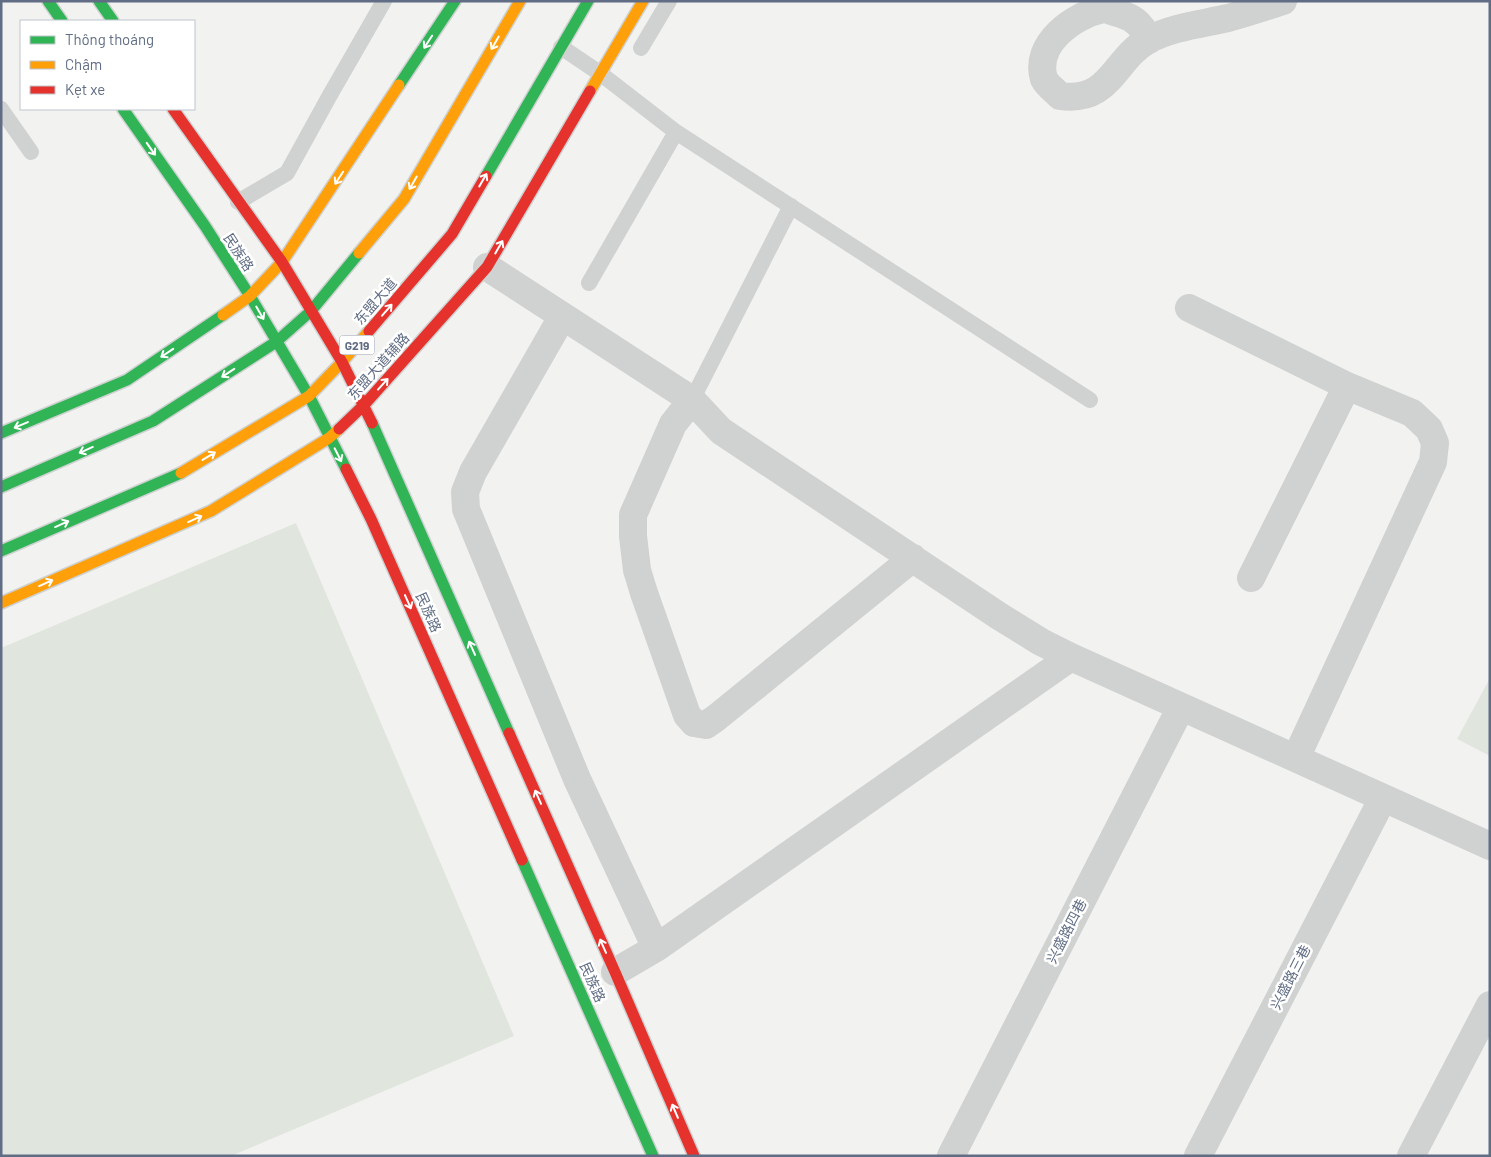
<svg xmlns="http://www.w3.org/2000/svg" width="1491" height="1157" font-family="Barlow,'Noto Sans SC',sans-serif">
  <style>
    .green { fill: #e0e6de }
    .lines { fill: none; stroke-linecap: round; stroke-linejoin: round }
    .fast-casing { stroke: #ced1d1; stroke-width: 14 }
    .slow-casing { stroke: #ced1d1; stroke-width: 14 }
    .jam-casing { stroke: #ced1d1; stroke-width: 14 }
    .lane { stroke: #d0d1d1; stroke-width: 16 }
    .street { stroke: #d0d1d1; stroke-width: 28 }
    .fast { stroke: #30b455; stroke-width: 11 }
    .slow { stroke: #ff9f0a; stroke-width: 11 }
    .jam { stroke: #e5322d; stroke-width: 11 }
    .oneway { stroke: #fff }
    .labels { text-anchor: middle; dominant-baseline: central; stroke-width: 5; stroke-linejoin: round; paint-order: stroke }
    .shield { fill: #fff; stroke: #9099a9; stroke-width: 1 }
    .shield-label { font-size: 12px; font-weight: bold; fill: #606d84 }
    .street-label { font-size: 14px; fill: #606d84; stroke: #fff }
  </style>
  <rect width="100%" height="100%" fill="#f2f3f0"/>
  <path class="green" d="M296 523 514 1036 231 1156H1V648Z
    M1490 678V756L1457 739Z"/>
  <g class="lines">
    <g class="fast-casing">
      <path id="fast" d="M48 1 62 21
        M99 1 113 21
        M399 85 455 1
        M123 109 205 226 250 296 309 396 346 469
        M486 176 588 1
        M372 423 509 733
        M1 433 127 380 223 315
        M1 487 153 421 276 342 311 311 359 253
        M1 551 181 473
        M522 860 653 1156"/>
    </g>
    <g class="slow-casing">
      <path id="slow" d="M590 91 643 1
        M359 253 404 199 520 1
        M223 315 250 296 282 262 399 85
        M181 473 309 396 342 362 369 331
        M1 603 211 511 329 438 339 429"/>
    </g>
    <g class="jam-casing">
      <path id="jam" d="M173 109 282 262 342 362 372 423
        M369 331 452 234 486 176
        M339 429 364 405 487 267 590 91
        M346 469 371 519 522 860
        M509 733 615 972 694 1156"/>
    </g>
    <path class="lane" d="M561 47 601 74 676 132 1090 400
      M641 48 669 1
      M1 109 31 152
      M238 202 287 173 330 95 384 1
      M589 283 676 132
      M692 400 791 206"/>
    <path class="street" d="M1149 40C1140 22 1133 17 1114 12 1111 11 1107 9 1103 9 1074 15 1033 44 1044 79 1047 85 1055 91 1060 96 1111 103 1113 60 1148 40 1172 27 1202 24 1228 18 1247 13 1265 7 1283 1
      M487 267 692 400
      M1189 308 1347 386 1412 413 1429 429 1435 443 1433 462 1296 758
      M562 317 473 472 465 492 466 509 577 779 656 948
      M913 558 716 718 706 725 694 723 687 715 644 593 637 570 633 536V515L673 424 692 400 721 431 999 616 1041 642 1071 657
      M1251 578 1347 386
      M615 972 656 948 1071 657 1490 846
      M951 1156 1181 707
      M1198 1156 1383 798
      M1411 1156 1490 1005"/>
    <use href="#fast" class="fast"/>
    <use href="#slow" class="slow"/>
    <use href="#jam" class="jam"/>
  </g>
  <defs><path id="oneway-shaft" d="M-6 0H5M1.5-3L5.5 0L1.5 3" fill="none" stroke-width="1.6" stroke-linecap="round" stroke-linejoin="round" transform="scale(1.25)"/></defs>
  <g class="oneway">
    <use href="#oneway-shaft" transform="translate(428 42) rotate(123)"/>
    <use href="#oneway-shaft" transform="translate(495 43) rotate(120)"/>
    <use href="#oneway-shaft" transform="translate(151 149) rotate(55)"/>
    <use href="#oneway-shaft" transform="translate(339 178) rotate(123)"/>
    <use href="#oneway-shaft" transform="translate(483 180) rotate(-60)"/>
    <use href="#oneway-shaft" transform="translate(413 183) rotate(120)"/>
    <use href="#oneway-shaft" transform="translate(499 247) rotate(-60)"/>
    <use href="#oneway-shaft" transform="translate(387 310) rotate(-49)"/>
    <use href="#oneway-shaft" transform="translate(260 313) rotate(60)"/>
    <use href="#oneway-shaft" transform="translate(167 353) rotate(146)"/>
    <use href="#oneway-shaft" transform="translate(228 373) rotate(147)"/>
    <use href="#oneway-shaft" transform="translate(383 384) rotate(-48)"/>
    <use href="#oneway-shaft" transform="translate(21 425) rotate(157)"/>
    <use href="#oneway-shaft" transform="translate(86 450) rotate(156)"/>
    <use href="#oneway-shaft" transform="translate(338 455) rotate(63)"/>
    <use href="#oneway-shaft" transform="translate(209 456) rotate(-31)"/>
    <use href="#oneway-shaft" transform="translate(195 519) rotate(-24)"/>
    <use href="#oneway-shaft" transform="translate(62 524) rotate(-24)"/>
    <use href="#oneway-shaft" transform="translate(46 583) rotate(-24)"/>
    <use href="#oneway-shaft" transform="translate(408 602) rotate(66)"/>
    <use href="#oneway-shaft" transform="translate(472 648) rotate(-114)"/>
    <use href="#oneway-shaft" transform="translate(538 797) rotate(-114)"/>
    <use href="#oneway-shaft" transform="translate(603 946) rotate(-114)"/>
    <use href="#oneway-shaft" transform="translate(675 1111) rotate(-113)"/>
  </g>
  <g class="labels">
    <rect class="shield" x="339.5" y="335.5" width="35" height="19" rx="4"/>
    <g class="shield-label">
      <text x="357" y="345">G219</text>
    </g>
    <g class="street-label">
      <text transform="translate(239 252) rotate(57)">民族路</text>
      <text transform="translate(375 301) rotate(-49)">东盟大道</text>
      <text transform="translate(378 366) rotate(-48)">东盟大道辅路</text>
      <text transform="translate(429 612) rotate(66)">民族路</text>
      <text transform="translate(1066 931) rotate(-63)">兴盛路四巷</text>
      <text transform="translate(1290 977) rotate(-63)">兴盛路三巷</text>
      <text transform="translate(593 982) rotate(66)">民族路</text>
    </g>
  </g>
  <rect width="1491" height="1157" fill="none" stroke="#606d84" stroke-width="5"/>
  <rect x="20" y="20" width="175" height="90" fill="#ffffff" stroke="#bfc5ce"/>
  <rect x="30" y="36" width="25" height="8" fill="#30b455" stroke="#bfc5ce"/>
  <text x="65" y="45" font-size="15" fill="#606d84">Thông thoáng</text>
  <rect x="30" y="61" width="25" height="8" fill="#ff9f0a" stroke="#bfc5ce"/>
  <text x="65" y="70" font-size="15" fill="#606d84">Chậm</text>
  <rect x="30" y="86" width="25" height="8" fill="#e5322d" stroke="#bfc5ce"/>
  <text x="65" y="95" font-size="15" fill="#606d84">Kẹt xe</text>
</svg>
